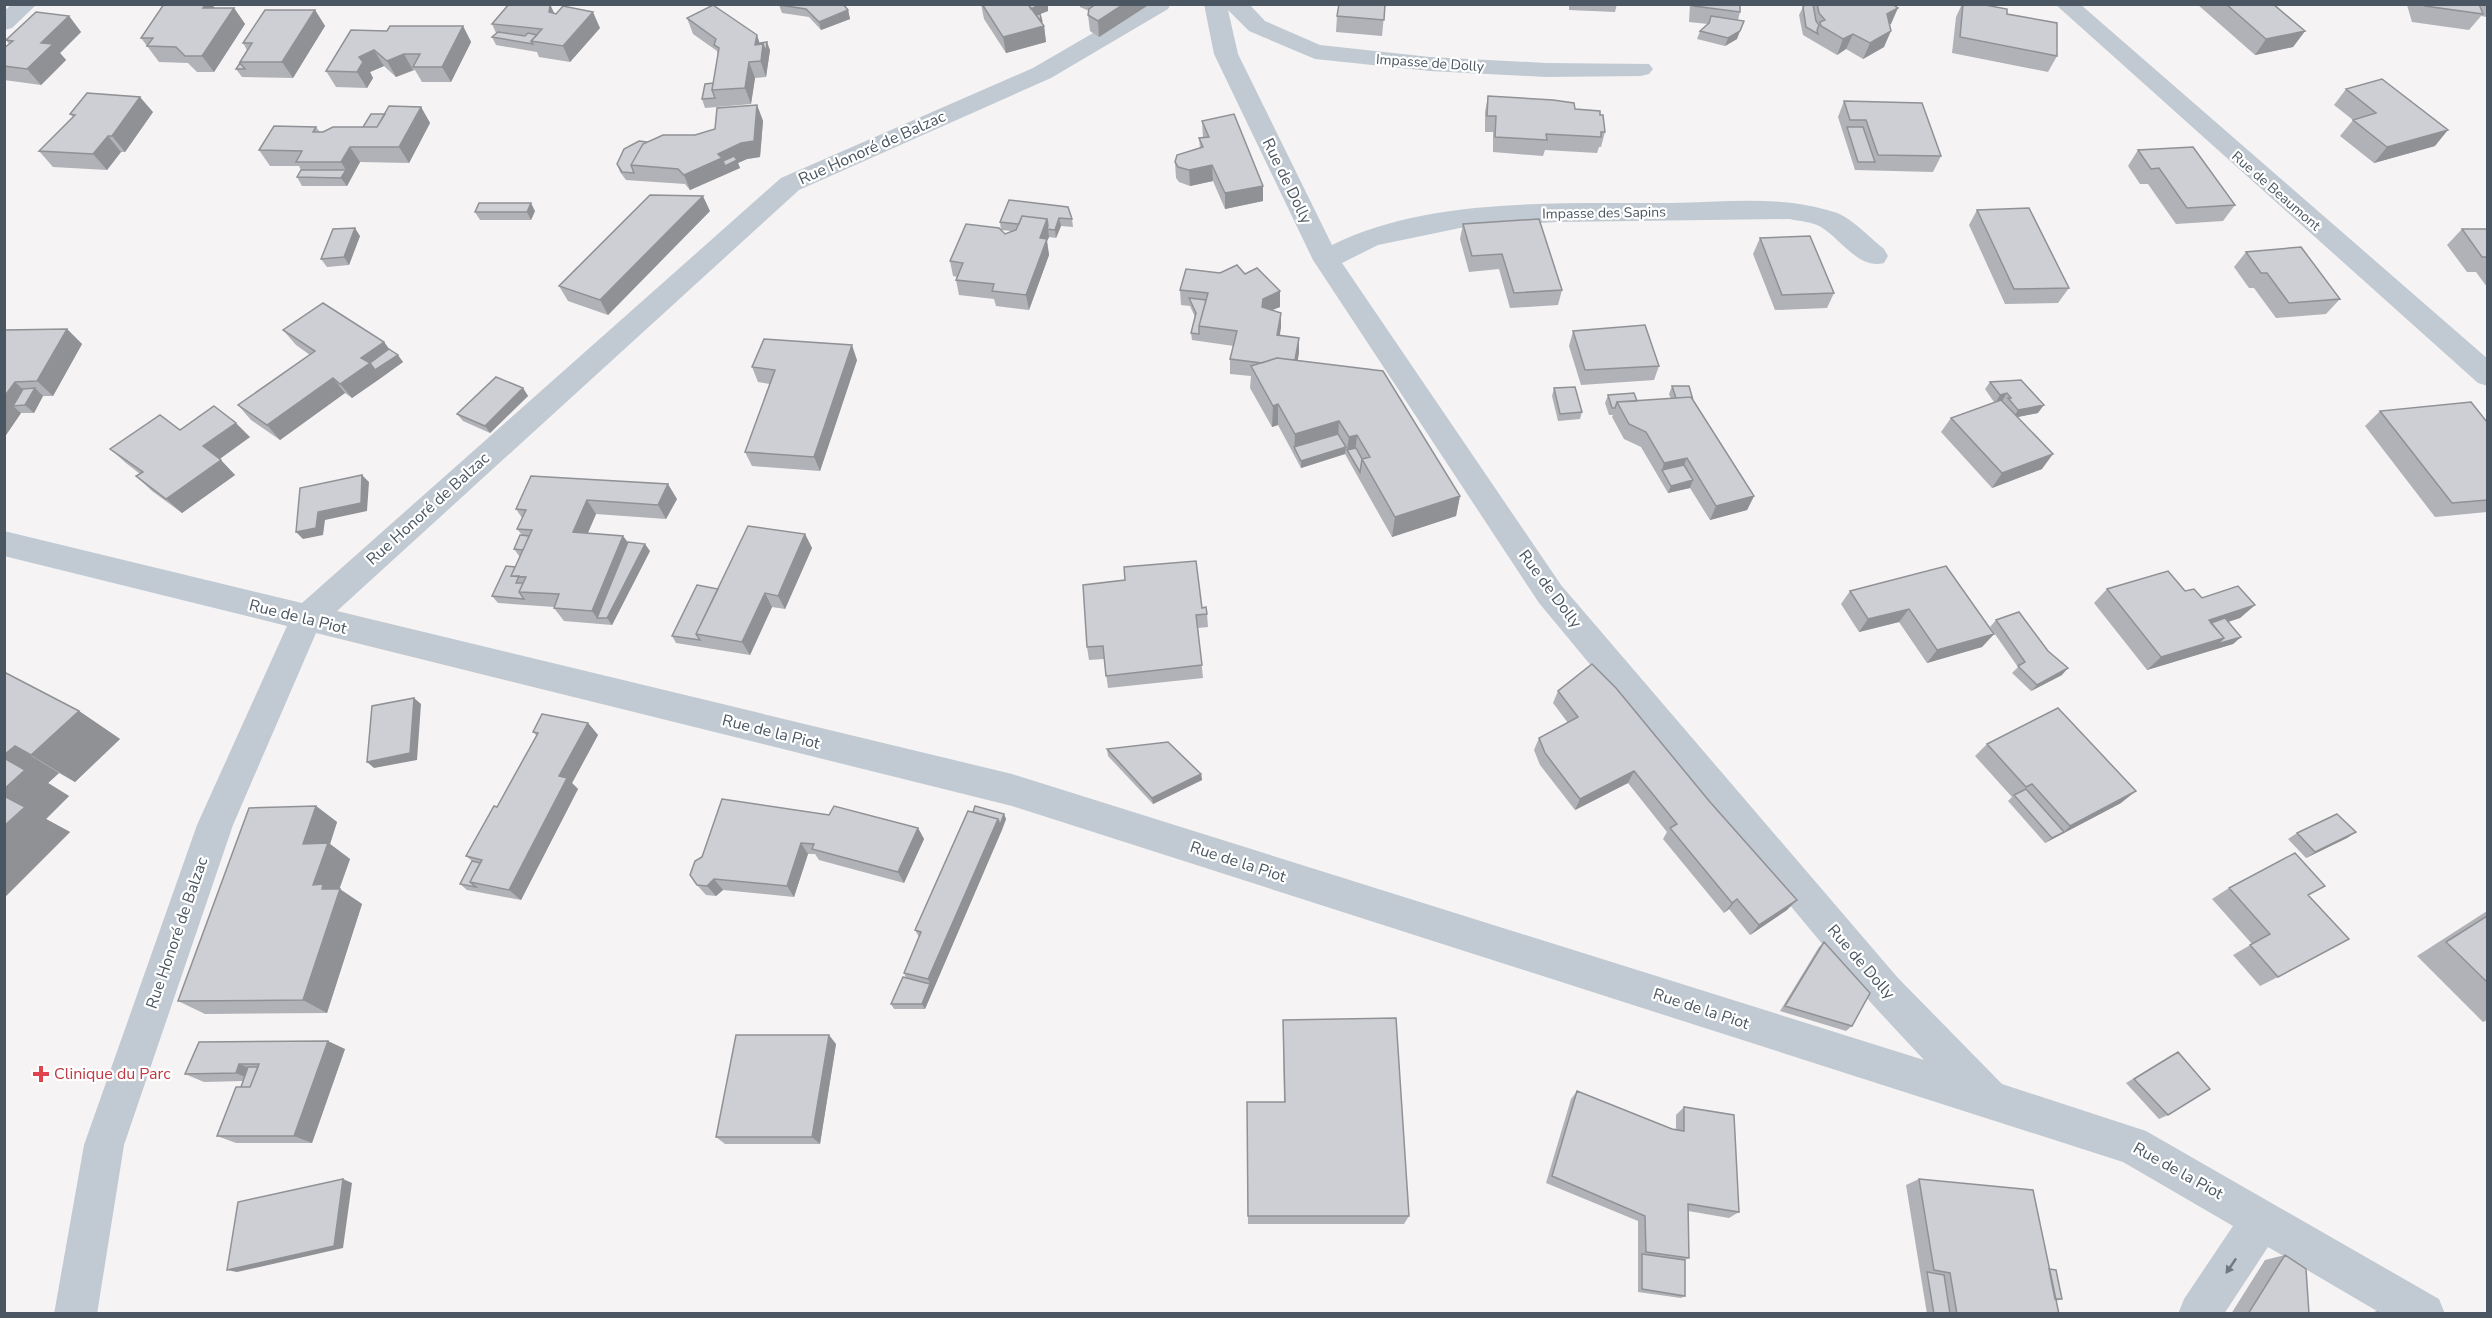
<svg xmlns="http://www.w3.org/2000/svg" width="2492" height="1318" font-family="'Nunito Sans',sans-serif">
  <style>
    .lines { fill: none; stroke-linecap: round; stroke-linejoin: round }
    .minor { fill: #c1cad2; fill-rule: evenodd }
    .wall { fill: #b0b2b7 }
    .shaded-wall { fill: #909195 }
    .building { fill: #cdcfd5; stroke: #909195; stroke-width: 1.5 }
    .oneway { fill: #6e7983 }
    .health-dot { fill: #e0444e; stroke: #fff; stroke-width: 2 }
    .labels { text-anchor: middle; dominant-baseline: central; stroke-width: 4.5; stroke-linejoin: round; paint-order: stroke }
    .far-street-label { font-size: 14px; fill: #4a5661; stroke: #fff }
    .street-label { font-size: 16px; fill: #4a5661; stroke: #fff }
    .health-label { font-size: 16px; fill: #be3a42; stroke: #fff; text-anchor: start }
  </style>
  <rect width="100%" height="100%" fill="#f5f3f3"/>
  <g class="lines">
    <path class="minor" d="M12 4H37L12 28 4 30V11Z
      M1143 4H1171L1168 9 1051 78 799 190 337 611 1012 774 1924 1060 1872 1004 1539 603 1313 260 1214 54 1204 4H1249L1265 21 1320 45 1430 57 1546 63 1649 64 1653 69 1649 74 1641 76 1546 77 1430 71 1315 59 1249 31 1228 10 1238 54 1332 245C1430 196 1563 204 1671 203 1725 202 1782 195 1834 212 1851 217 1870 238 1884 249L1888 256 1884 263C1859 270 1841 239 1821 227 1813 222 1799 221 1789 219L1556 222 1460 228 1378 245 1342 263 1561 585 1898 978 2002 1084 2146 1131 2439 1299 2445 1314H2382L2268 1247 2224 1314H2178L2184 1299 2233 1226 2123 1162 1012 806 316 633 233 825 124 1145 97 1314H54L84 1145 197 825 287 626 4 556V531L302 603 781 178 1033 68Z
      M2055 4H2080L2488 359V386L2478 383Z"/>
  </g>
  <path class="wall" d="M981 4H1048V11L1038 15 1044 26 1046 42 1006 53 984 19Z
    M1080 4H1150L1099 37 1090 31 1088 15 1089 11 1080 7Z
    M1385 4 1382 36 1336 32 1337 16Z
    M1569 4H1617L1615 12 1569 10Z
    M1690 4H1740V12L1738 20 1737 39 1725 46 1697 39 1700 31 1708 24 1689 22Z
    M1806 4H1892L1891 24H1889L1884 47 1863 59 1846 49 1837 55 1803 35 1799 15 1803 7Z
    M1962 4H1980L2007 14 2057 56 2048 72 1952 53 1956 17Z
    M2197 4H2273L2305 31 2293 47 2255 55Z
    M2401 4H2487V17L2481 16 2469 30 2412 22 2407 5Z
    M779 5 848 10 850 19 821 30 809 17 782 13Z
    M215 8H234L245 24 214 72H197L188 63 159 62 141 38Z
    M315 10 325 26 293 78 242 77 236 69 240 63V62L247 50 243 43Z
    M554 13 600 28 570 62 539 57 537 52 496 45 492 37 496 33 492 24Z
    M69 16 81 32 60 53 66 60 41 85 4 80V48L9 44 6 40Z
    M687 18 760 43 770 50 766 77 755 78 751 104 705 108 702 99 713 83 718 55 717 51 693 34Z
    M463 26 471 42 451 82H422L415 70 396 77 384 66 370 72 373 78 367 88 336 87 326 71 387 31Z
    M2346 89 2435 146 2374 163 2340 136 2353 120 2334 105Z
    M1488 96 1575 109 1600 115 1605 132 1601 147H1599L1597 153 1545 150 1543 156 1493 152V132H1485V112Z
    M1844 101 1941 156 1933 172 1855 170 1838 117Z
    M757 105 763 121 760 157 747 159 738 163 740 168 690 190 685 184 626 180 620 172 617 164 715 129Z
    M421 107 430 123 409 163 360 162 347 186H302L297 177 301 170 299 166H270L259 150 316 127 320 132 363 127 385 114Z
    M153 112 125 152H121L107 170 53 167 39 151 73 117 70 114Z
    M1202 121 1263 201 1225 209 1213 181 1190 186 1179 182 1176 178 1175 162 1200 148 1199 138H1203Z
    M2138 150 2235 205 2223 221 2176 224 2148 184H2140L2128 166Z
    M1009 200 1072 219 1073 227 1061 226 1056 238 1049 237 1047 241 1049 255 1029 310 996 306 994 299 959 295 956 280 957 277 953 276 950 261 1011 231 1001 230 1000 222Z
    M1977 210 2069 288 2058 303 2005 304 1969 225Z
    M535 211 531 220H480L475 212Z
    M710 211 608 315 568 301 559 286Z
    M1463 224 1562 290 1558 305 1510 308 1499 269 1469 272 1460 239Z
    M2462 229H2487V287L2476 272H2467L2447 245Z
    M360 236 349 265 327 267 321 259Z
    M1760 238 1834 293 1827 308 1775 310 1753 254Z
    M2246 252 2340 299 2326 314 2276 318 2254 288H2249L2234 267Z
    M1220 273 1245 274 1280 307 1272 310 1281 313 1279 336 1299 338 1297 361 1460 496 1456 516 1392 537 1345 454 1301 468 1278 425 1272 427 1250 388 1251 376 1230 374V359L1234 346 1192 340 1191 333 1195 317 1190 306 1181 305 1180 290Z
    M67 329 82 344 53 396H43L34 413H21L4 438V330Z
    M283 330 384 342 389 349 403 362 352 398 345 393 280 440 251 420 238 405 310 355 296 345Z
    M1573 331 1659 366 1654 380 1581 385 1569 346Z
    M857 360 820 471 752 466 745 452 770 384 758 382 752 367Z
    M1990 382 2038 413 2017 417 2042 469 1992 488 1941 432 1951 418 1994 402 1985 389Z
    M1672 386 1693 401 1754 496 1747 510 1710 520 1690 488 1668 493 1641 447 1624 439 1612 417 1613 415H1609L1605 403 1608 395 1637 401 1671 399 1669 394Z
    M523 388 528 396 490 433 463 421 457 414Z
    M1554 388 1582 412 1580 419 1558 421 1552 396Z
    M2380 411 2487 422V512L2435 517 2365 426Z
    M180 430 250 437 219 459 235 475 182 513 152 491 136 476 140 474 126 463 110 449Z
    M531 476 677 499 666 519 596 514 588 533 623 536 628 542 650 551 612 625 564 621 554 608V607L498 603 492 596 515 567 520 556H519L514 549 522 535 517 529 522 518 516 509Z
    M805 534 812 548 785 609 772 607 750 655 676 643 672 636 718 589Z
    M2107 589 2185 591 2202 598 2255 605 2240 618 2228 622 2241 637 2233 644 2147 670 2094 603Z
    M1850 591 1994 634 1982 647 1927 663 1899 622 1859 632 1841 604Z
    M1202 608 1207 614 1208 627 1198 628 1203 678 1108 688 1104 659 1089 660 1087 647Z
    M1996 620 2062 675 2031 691 2012 673 2018 667 1990 627Z
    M4 672 79 711 120 739 75 782 59 773 48 783 69 796 46 819 70 832 4 898Z
    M1558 691 1787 910 1750 935 1729 909 1724 913 1663 839 1667 832 1628 783 1575 810 1540 765 1534 750 1539 738 1568 723 1553 703Z
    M588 723 598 735 572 783 578 789 521 900 467 890 460 884 472 861 466 856 497 807 537 736 533 732Z
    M1987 744 2121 803 2045 843 2008 801 2012 797 1975 756Z
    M1107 749 1201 774 1202 780 1153 804 1108 756Z
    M722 799 918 828 924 839 904 883 819 860 815 854H808L794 897 723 890 716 896 706 895 697 885 702 857Z
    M316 806 337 822 330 844 350 859 339 889 362 904 327 1013 205 1014 178 1001Z
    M973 812 1004 814 1006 819 925 1009H894L891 1004 906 978 904 973 919 937 915 930Z
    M2356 832 2347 838 2306 858 2288 839 2297 833Z
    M2229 888 2308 895 2278 977 2260 986 2233 955 2252 944 2212 899Z
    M2487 911V1020L2483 1022 2417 956Z
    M1824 942 1852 1026 1846 1031 1780 1011 1819 947Z
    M1283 1020 1409 1216 1404 1224H1248L1247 1102H1284L1283 1032Z
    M199 1042 345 1049 312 1143H236L217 1136 243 1081 204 1082 185 1074Z
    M836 1044 820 1144H725L716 1137Z
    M2178 1052 2168 1115 2159 1119 2126 1083 2170 1056Z
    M1577 1091 1672 1129 1676 1130V1115L1684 1107 1739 1212 1729 1218 1688 1211 1689 1258 1685 1260V1296L1681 1298 1638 1292V1221L1546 1183 1571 1099Z
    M1919 1179 2049 1269 2062 1299 2056 1301 2059 1314H1927L1906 1185Z
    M2285 1255 2309 1314H2231L2265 1260Z
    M2378 1311 2382 1314H2364Z"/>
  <path class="shaded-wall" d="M206 4H212L220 16 203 8Z
    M545 4H550L555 15 556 28Z
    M1041 4H1048V11L1029 18 1028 10Z
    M1124 4H1150L1099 37 1098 21Z
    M234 8 245 24 214 72 202 56Z
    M1898 8 1891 24 1881 29 1887 14Z
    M315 10 325 26 293 78 282 62Z
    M848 10 850 19 821 30 819 22Z
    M593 12 600 28 570 62 563 46Z
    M69 16 81 32 60 53 66 60 41 85 27 69 41 43Z
    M1744 21 1737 39 1725 46 1728 38Z
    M463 26 471 42 451 82 442 67Z
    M1044 26 1046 42 1006 53 1003 37Z
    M1891 31 1884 47 1863 59 1870 43Z
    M2305 31 2293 47 2255 55 2266 39Z
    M1853 34 1846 49 1837 55 1843 39Z
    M757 35 762 50 763 44 767 42 770 50 766 77 755 45Z
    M374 50 384 66 370 72 373 78 367 88 357 72 359 57Z
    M404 54 413 70 396 77 387 61Z
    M749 62 755 78 751 104 745 88Z
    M140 97 153 112 125 152 112 136Z
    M757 105 763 121 760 157 747 159 738 163 740 168 690 190 684 175 718 154Z
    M421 107 430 123 409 163 399 147Z
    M2448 130 2435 146 2374 163 2387 147Z
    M108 136 121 152 107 170 93 154Z
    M350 147 360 162 347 186 341 178 346 170 341 162Z
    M1212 165 1213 181 1190 186 1189 170Z
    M1263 186V201L1225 209V193Z
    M703 196 710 211 608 315 600 300Z
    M531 203 535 211 531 220 527 212Z
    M1059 218 1061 226 1056 238 1055 230Z
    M1047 219 1049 237 1047 241 1049 255 1029 310 1026 295 1040 238Z
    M355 228 360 236 349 265 344 257Z
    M1280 291V307L1263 314 1262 307 1263 299Z
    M1281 313V328L1277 351V335Z
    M67 329 82 344 53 396 37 381Z
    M1299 338V353L1294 382V367Z
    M384 342 395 357 398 355 403 362 381 378 375 370 381 378 352 398 340 384 361 358Z
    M852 345 857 360 820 471 814 457Z
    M333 378 345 393 280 440 267 425Z
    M15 382 30 396 35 388 43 396 34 413 25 405 13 406 21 413 4 438V397Z
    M523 388 528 396 490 433 485 426Z
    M2007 393 2002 401 1995 403 2000 395Z
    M1278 404V425L1272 427 1273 406Z
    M2044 405 2038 413 2013 418 2018 410Z
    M1339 421 1338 442 1294 447V455L1295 434Z
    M236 423 250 437 217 461 203 446Z
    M1357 435 1355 455 1347 450 1349 437Z
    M1346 447 1345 454 1301 468V461Z
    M2053 454 2042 469 1992 488 2002 473Z
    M1687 458 1681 472 1662 470 1664 463Z
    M221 460 235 475 182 513 166 499Z
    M362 475 369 482 367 511 325 520 323 535 303 539 296 532Z
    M1693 480 1690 488 1668 493 1671 486Z
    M668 484 677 499 666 519 658 505Z
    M1460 496 1456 516 1392 537 1395 517Z
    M1754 496 1747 510 1710 520 1716 506Z
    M587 500 596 514 582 546 573 532Z
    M805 534 812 548 785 609 778 596Z
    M623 536 632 549 597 618 592 611Z
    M645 544 650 551 612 625 607 618Z
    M765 593 772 607 750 655 742 642Z
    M2255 605 2240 618 2205 629 2209 620Z
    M1909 609 1899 622 1859 632 1868 619Z
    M1994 634 1982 647 1927 663 1937 650Z
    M2241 637 2233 644 2147 670 2161 657 2224 638Z
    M2068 668 2062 675 2031 691 2037 685Z
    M414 698 421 704 417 760 374 768 367 762Z
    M79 711 120 739 75 782 31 755Z
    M588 723 598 735 572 783 578 789 521 900 509 890 559 776Z
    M15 746 59 773 48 783 69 796 46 819 70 832 4 898V755Z
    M1634 771 1628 783 1575 810 1580 799Z
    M1201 774 1202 780 1153 804 1152 798Z
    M2136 791 2121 803 2045 843 2052 838 2064 832 2070 826Z
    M316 806 337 822 330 844 350 859 338 893 340 889 362 904 327 1013 303 1000 313 885 303 844Z
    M1004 814 1006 819 1002 830 925 1009 922 1004 930 984 928 979 998 819Z
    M918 828 924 839 904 883 898 872Z
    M2356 832 2347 838 2306 858 2315 852Z
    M801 843 808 854 794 897 787 886Z
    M714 879 723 890 716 896 707 886Z
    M1737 899 1729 909 1724 913 1732 903Z
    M1797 900 1787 910 1750 935 1759 925Z
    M829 1035 836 1044 820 1144 812 1137Z
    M328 1041 345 1049 312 1143 294 1136Z
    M239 1064 258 1071 254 1081 236 1073Z
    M343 1179 352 1183 343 1248 237 1272 227 1270Z"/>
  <path class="building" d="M164 4H206L203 8H234L202 56H185L176 47 147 46 153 38H141Z
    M509 4H548L550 6 549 12 556 14 563 6 593 12 563 46 531 41 542 29 492 24Z
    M780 4H843L848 10 819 22 806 9 779 5Z
    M982 4H1028L1044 26 1003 37Z
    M1028 4H1041L1031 9Z
    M1096 4H1124L1098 21 1088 15 1089 9Z
    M1339 4H1385L1384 20 1337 16Z
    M1694 4H1740V12L1694 6Z
    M1806 4H1813L1816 21 1819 25 1817 30 1818 34 1806 27 1803 7Z
    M1817 4H1892L1898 8 1887 14 1891 31 1870 43 1853 34 1843 39 1821 26 1820 22 1825 20 1819 13Z
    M1963 4H1980L2007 9V14L2057 23V56L1960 37Z
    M2226 4H2273L2305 31 2266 39Z
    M2424 4H2479L2483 14 2425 6Z
    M713 5 757 35 755 45 763 44 761 61 749 62 745 88 712 90 719 48 714 45 716 39 687 18Z
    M265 10H315L282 62H240L252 43H243Z
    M36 12 69 16 41 43 53 44 27 69 4 66V48L13 41 6 40Z
    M1040 14 1042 22 1036 15Z
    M1711 16 1744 21 1740 31 1728 38 1700 31 1709 23Z
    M390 26H463L442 67H413L420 54H404L387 61 374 50 359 57 363 62 357 72 326 71 351 30 387 31Z
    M498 32 525 36 528 33 537 35 531 41 533 44 492 37Z
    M767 42 766 52 763 44H759L760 43Z
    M240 63 245 69H236Z
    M2382 79 2448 130 2387 147 2353 120 2376 113 2346 89Z
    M713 83 712 90 715 98 702 99 705 84Z
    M87 93 140 97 112 136H108L93 154 39 151 75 115 70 114Z
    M1488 96 1553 100 1574 103 1575 109 1600 111V115H1603L1605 132H1601V137L1546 134 1547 140 1495 137 1496 116H1487Z
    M1844 101 1922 103 1941 156 1878 155 1866 120H1850Z
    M757 105 754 141 741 143 718 154 722 158 684 175 678 169 631 165 643 144 663 135H695L715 129 717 108Z
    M389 106 421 107 399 147H350L341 162H296L302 151 259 150 274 126 316 127 313 132H323L333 127H377Z
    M371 114H385L377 127H363Z
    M1234 114 1263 186 1225 193 1212 165 1189 170 1178 167 1175 162 1177 155 1203 147 1199 138 1209 137 1202 121Z
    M1847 127H1863L1875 162H1858Z
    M639 141 647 142 643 144 631 165 634 173 622 172 617 164 624 149Z
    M2193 147 2235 205 2187 208 2159 168 2151 169 2138 150Z
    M734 156 737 160 725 166 723 161Z
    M301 170H346L341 178 297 177Z
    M650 195 703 196 600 300 559 286Z
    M1009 200 1068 207 1072 219 1059 218 1055 230 1047 229 1048 226 1047 219 1022 216 1019 224 1000 222Z
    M479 203H531L527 212H475Z
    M2029 208 2069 288 2014 289 1977 210Z
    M1022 216 1047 219 1040 238 1047 239 1026 295 992 291 994 284 956 280 963 263 950 261 966 224 999 228 1005 234 1016 230Z
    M1539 219 1562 290 1514 293 1502 254 1472 256 1463 224Z
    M355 228 344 257 321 259 333 229Z
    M2462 229H2487V257H2482Z
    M1810 236 1834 293 1782 295 1760 238Z
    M2301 247 2340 299 2289 303 2267 273H2261L2246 252Z
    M1237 265 1245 274 1257 268 1280 291 1263 299 1262 307 1281 313 1277 335 1299 338 1295 360 1277 358 1262 363 1230 359 1237 331 1199 326 1208 293 1180 290 1186 269 1220 273Z
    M1189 298 1206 300 1199 326V334L1191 333 1196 313Z
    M323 303 384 342 361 358 370 363 340 384 333 378 267 425 238 405 315 351 283 330Z
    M1645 325 1659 366 1585 370 1573 331Z
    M67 329 37 381 15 382 4 397V330Z
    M764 339 852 345 814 457 745 452 775 370 752 367Z
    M389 349 398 355 375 370 370 363Z
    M1277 358 1383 371 1460 496 1395 517 1362 459 1370 457 1357 435 1349 437 1339 421 1295 434 1278 404 1273 406 1251 366Z
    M496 377 523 388 485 426 457 414Z
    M2021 380 2044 405 2018 410 2008 398H2011L2007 393 2000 395 1990 382Z
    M1672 386H1689L1693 400 1691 397 1676 398Z
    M1575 387 1582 412 1560 414 1554 388Z
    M35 388 25 405 13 406 23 389Z
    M1634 393 1637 401 1617 402 1615 408H1612L1608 395Z
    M1691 397 1754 496 1716 506 1687 458 1664 463 1646 432 1629 424 1617 402Z
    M2001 400 2053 454 2002 473 1951 418Z
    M2471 402 2487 422V500L2452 503 2380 411Z
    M214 406 236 423 203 446 221 460 166 499 136 476 143 472 110 449 160 415 180 430Z
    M1338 434 1346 447 1301 461 1294 447Z
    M1356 448 1362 459 1360 472 1347 450Z
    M1684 465 1693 480 1671 486 1662 470Z
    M362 475 361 503 318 512 316 528 296 532 300 488Z
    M531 476 668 484 658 505 587 500 573 532 623 536 592 611 554 608 559 594 519 592 526 577 511 576 532 530 517 529 526 510 516 509Z
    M748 526 805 534 778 596 765 593 742 642 696 634Z
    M520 535 529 536 523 550 514 549Z
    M628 542 645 544 607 618H597Z
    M1196 561 1202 608 1206 607 1207 614 1196 615 1202 665 1106 676 1103 646 1087 647 1083 585 1125 580 1124 567Z
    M506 566 515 567 511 576H519L516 583H523L519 592 524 599 492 596Z
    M1946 566 1994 634 1937 650 1909 609 1868 619 1850 591Z
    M2168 571 2185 591 2194 589 2202 598 2238 586 2255 605 2209 620 2224 638 2161 657 2107 589Z
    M697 585 718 589 696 634 700 640 672 636Z
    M2019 612 2048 651 2068 668 2037 685 2018 666 2025 662 1996 620Z
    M2225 618 2241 637 2217 644 2224 638 2211 623Z
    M1592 664 1616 688 1710 802 1797 900 1759 925 1737 899 1732 903 1670 828 1677 824 1634 771 1580 799 1545 753 1539 738 1578 717 1558 691Z
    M4 672 79 711 31 755 15 746 4 755Z
    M414 698 410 753 367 762 372 706Z
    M2058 708 2136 791 2070 826 2032 784 2026 787 1987 744Z
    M542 714 588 723 559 776 567 778 509 890 470 882 482 860 466 856 494 806 497 807 538 733 533 732Z
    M1168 742 1201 774 1152 798 1107 749Z
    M4 758 25 770 4 789Z
    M2026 789 2064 832 2052 838 2014 795Z
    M4 796 25 807 4 826Z
    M722 799 829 815 834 806 918 828 898 872 812 849 814 844 801 843 787 886 714 879 707 886 697 885 690 875 695 861 702 857Z
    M316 806 303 844 328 843 313 885 323 884 322 889H340L303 1000 178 1001 249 808Z
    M975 806 1004 814 1000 825 998 819 973 812Z
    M968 811 998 819 928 979 904 973 921 932 915 930Z
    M2337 814 2356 832 2315 852 2297 833Z
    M2295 853 2325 886 2308 895 2349 939 2278 977 2250 945 2270 934 2229 888Z
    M472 861 480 863 470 882 476 887 460 884Z
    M2487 916V982L2446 942Z
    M1824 942 1870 993 1852 1026 1785 1006Z
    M903 977 930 984 922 1004H891Z
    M1396 1018 1409 1216H1248L1247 1102H1285L1283 1020Z
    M736 1035H829L812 1137H716Z
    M328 1041 294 1136H217L236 1087H250L259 1064H239L236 1073 185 1074 199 1042Z
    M2178 1052 2210 1089 2168 1115 2134 1079Z
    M248 1067H258L250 1087H241Z
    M1577 1091 1672 1129 1684 1131V1107L1734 1115 1739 1212 1688 1204 1689 1258 1646 1252 1645 1216 1552 1176Z
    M343 1179 334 1246 227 1270 238 1202Z
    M1919 1179 2033 1190 2059 1314H1957L1950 1273 1934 1270Z
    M1642 1254 1685 1260V1296L1642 1289Z
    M2285 1255 2306 1269 2309 1314H2248Z
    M2049 1269 2056 1270 2062 1299H2055Z
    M1927 1272 1944 1275 1950 1314H1934Z"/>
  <defs><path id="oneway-solid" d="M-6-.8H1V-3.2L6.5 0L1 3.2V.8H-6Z" transform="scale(1.5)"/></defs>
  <use class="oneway" href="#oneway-solid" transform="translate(2231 1266) rotate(124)"/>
  <path class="health-dot" d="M38 1065h6v6h6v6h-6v6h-6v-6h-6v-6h6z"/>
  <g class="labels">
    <g class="far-street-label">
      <text transform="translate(1430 63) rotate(4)">Impasse de Dolly</text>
      <text transform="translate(2276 191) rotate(41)">Rue de Beaumont</text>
      <text transform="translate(1604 213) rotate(-1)">Impasse des Sapins</text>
    </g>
    <g class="street-label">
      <text transform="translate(872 148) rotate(-24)">Rue Honoré de Balzac</text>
      <text transform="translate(1287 181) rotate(64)">Rue de Dolly</text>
      <text transform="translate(428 509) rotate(-42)">Rue Honoré de Balzac</text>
      <text transform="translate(1550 589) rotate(53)">Rue de Dolly</text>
      <text transform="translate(298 617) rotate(14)">Rue de la Piot</text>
      <text transform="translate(771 732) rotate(14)">Rue de la Piot</text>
      <text transform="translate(1238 862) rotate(18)">Rue de la Piot</text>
      <text transform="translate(177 933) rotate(-71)">Rue Honoré de Balzac</text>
      <text transform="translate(1861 962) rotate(49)">Rue de Dolly</text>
      <text transform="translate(1701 1009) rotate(18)">Rue de la Piot</text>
      <text transform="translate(2178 1171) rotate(29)">Rue de la Piot</text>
    </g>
    <g class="health-label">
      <text x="54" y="1074">Clinique du Parc</text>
    </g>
  </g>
  <rect width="2492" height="1318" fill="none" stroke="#4a5661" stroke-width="12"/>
</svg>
